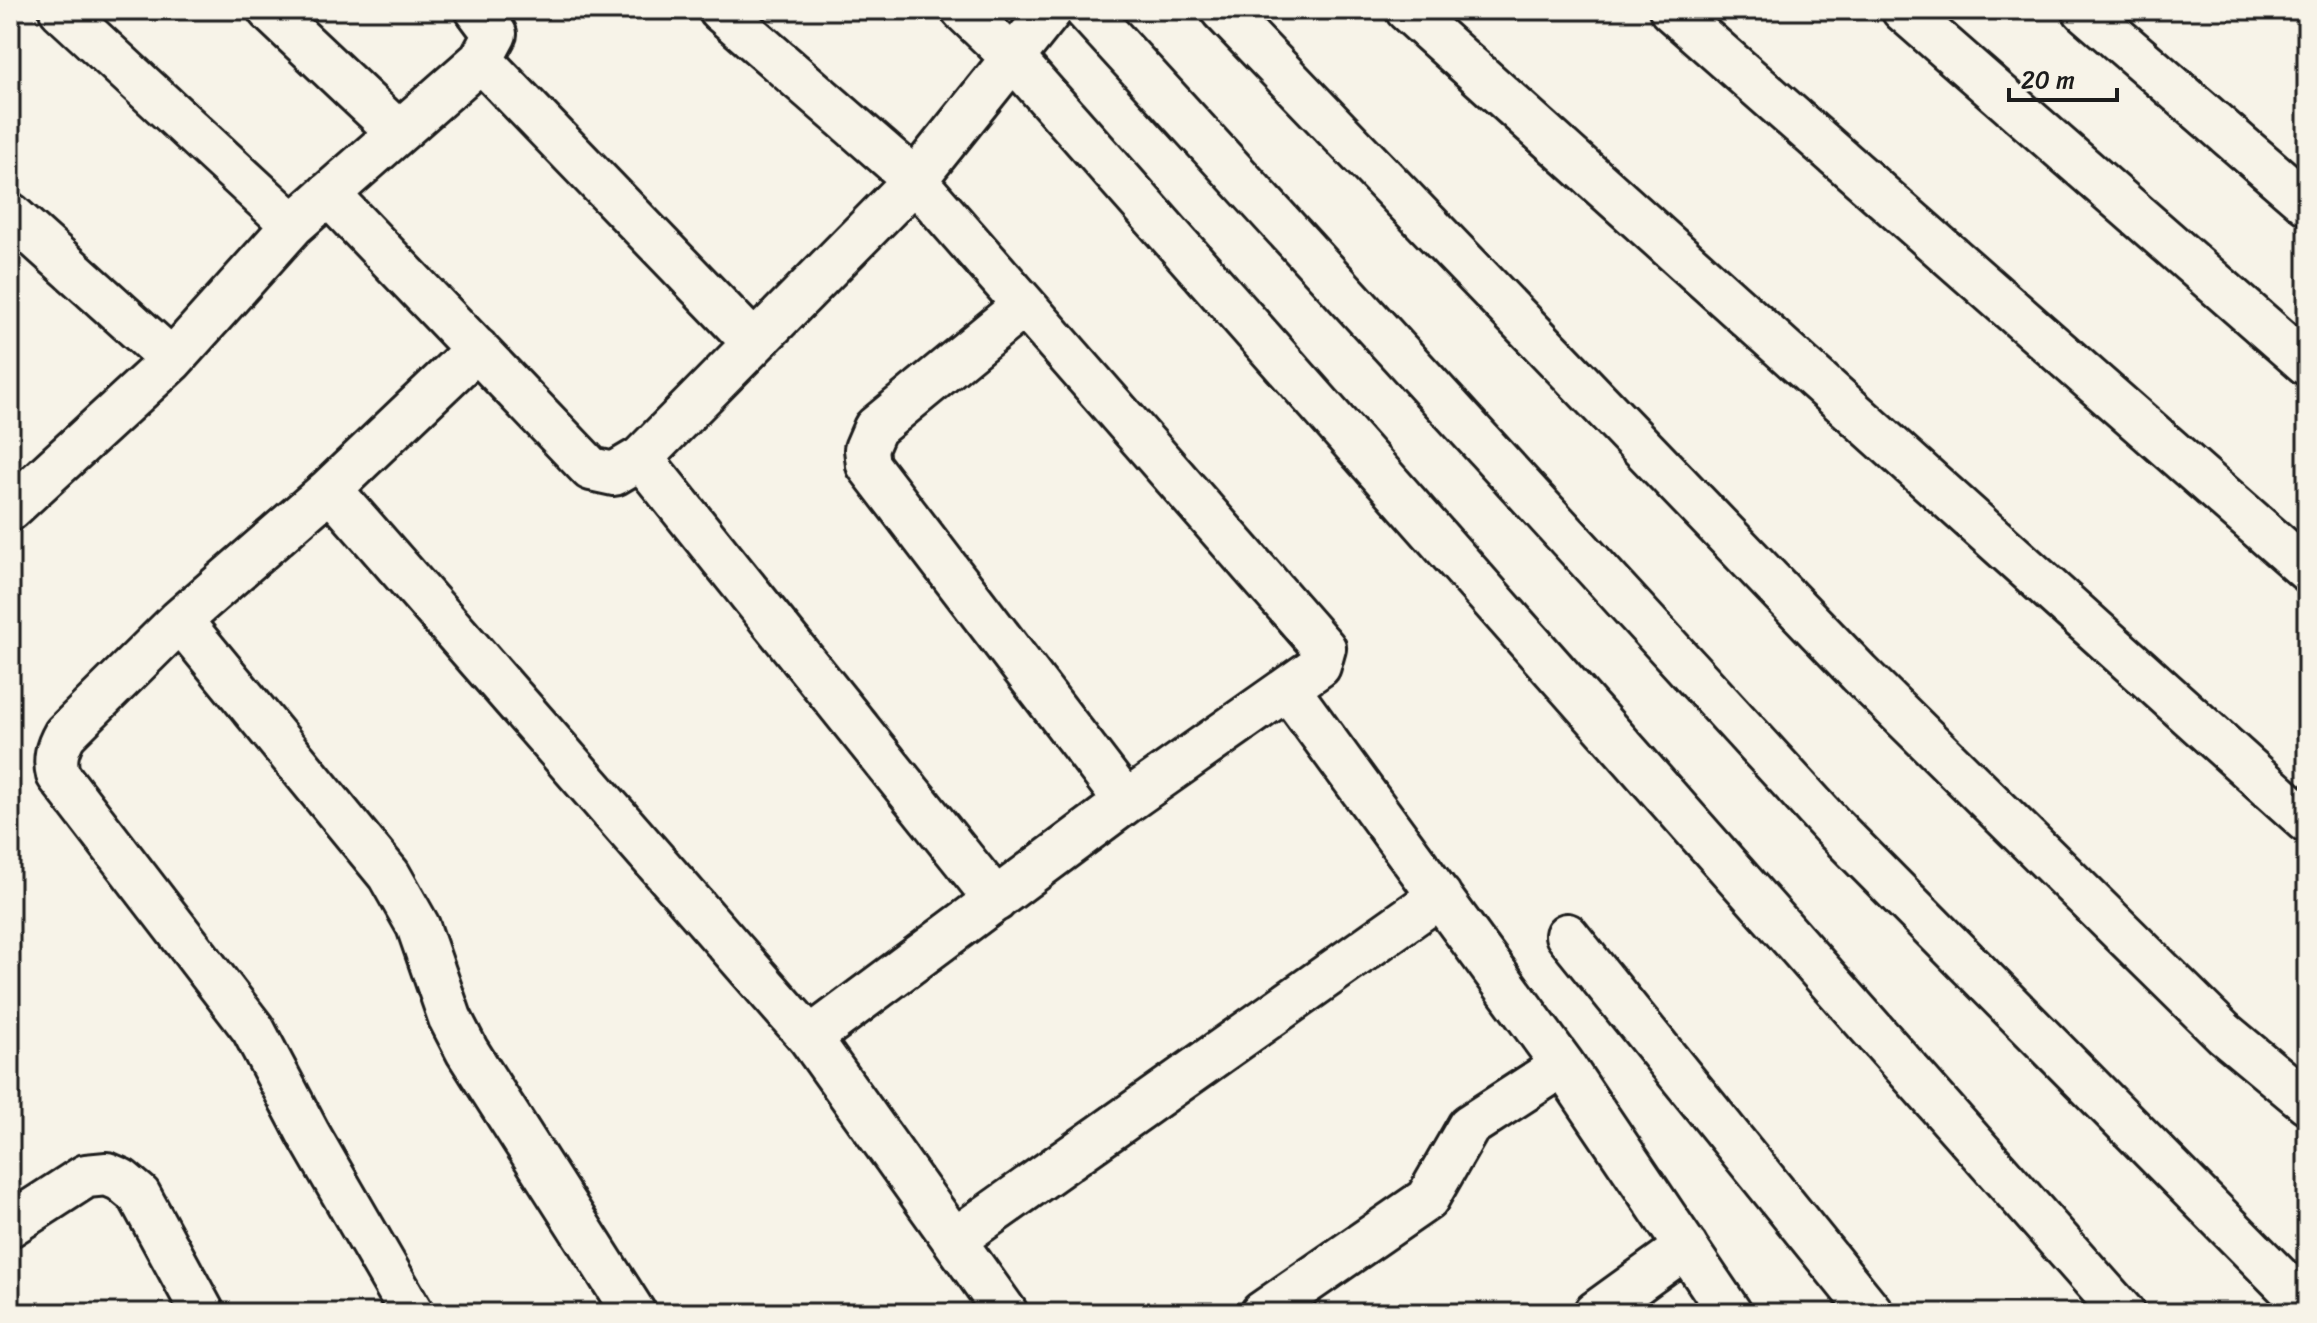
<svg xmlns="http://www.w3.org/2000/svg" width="2317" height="1323" font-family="Sriracha,sans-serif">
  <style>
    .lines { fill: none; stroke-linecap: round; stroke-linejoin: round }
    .street-casing { stroke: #1c1c1c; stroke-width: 48 }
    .street { stroke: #f7f3e8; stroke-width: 42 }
  </style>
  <rect width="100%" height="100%" fill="#f7f3e8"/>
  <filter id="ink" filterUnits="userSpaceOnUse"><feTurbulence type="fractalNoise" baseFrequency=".0125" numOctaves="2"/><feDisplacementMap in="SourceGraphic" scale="16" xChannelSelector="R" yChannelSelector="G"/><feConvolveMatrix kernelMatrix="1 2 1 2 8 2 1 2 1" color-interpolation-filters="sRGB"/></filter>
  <g filter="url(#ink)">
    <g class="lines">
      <g class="street-casing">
        <path id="street" d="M61 10 293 225
          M269 10 398 132
          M477 10 495 34 481 60 754 343
          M720 10 915 180 1324 648 1319 666 1126 802 810 1038
          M963 10 1013 58 2123 1313
          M1086 10 1832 826 2307 1306
          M1222 10 1859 673 2224 1033 2307 1102
          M1407 10 2307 821
          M1671 10 2307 570
          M1903 10 2307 364
          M2084 10 2307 203
          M328 194 591 469 614 474 641 458
          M10 214 172 360
          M1023 306 875 428 866 449 868 465 1126 802
          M330 489 477 349
          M10 509 172 360 293 225 481 60
          M180 620 389 875 418 926 450 1018 467 1051 634 1313
          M1288 689 1563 1065
          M996 900 641 458 915 180 1051 10
          M1567 935 1872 1313
          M10 1225 86 1176 107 1174 121 1180 139 1195 203 1313
          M954 1240 1440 896
          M412 1313 309 1135 253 1029 58 775C54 759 57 748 65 734L180 620 330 489 810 1038 1006 1313
          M1262 1313 1427 1199 1469 1126 1563 1065 1730 1313
          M1595 1313 1686 1247"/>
      </g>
      <use href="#street" class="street"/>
    </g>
  </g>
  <rect width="2317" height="1323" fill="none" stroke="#f7f3e8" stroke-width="40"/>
  <rect x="20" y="20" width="2277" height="1283" fill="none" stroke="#1c1c1c" stroke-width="3" filter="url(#ink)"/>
  <path d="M2009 88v12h108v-12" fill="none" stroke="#1c1c1c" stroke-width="4"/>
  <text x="2021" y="88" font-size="24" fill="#1c1c1c" stroke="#f7f3e8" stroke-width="6" paint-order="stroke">20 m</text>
</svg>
